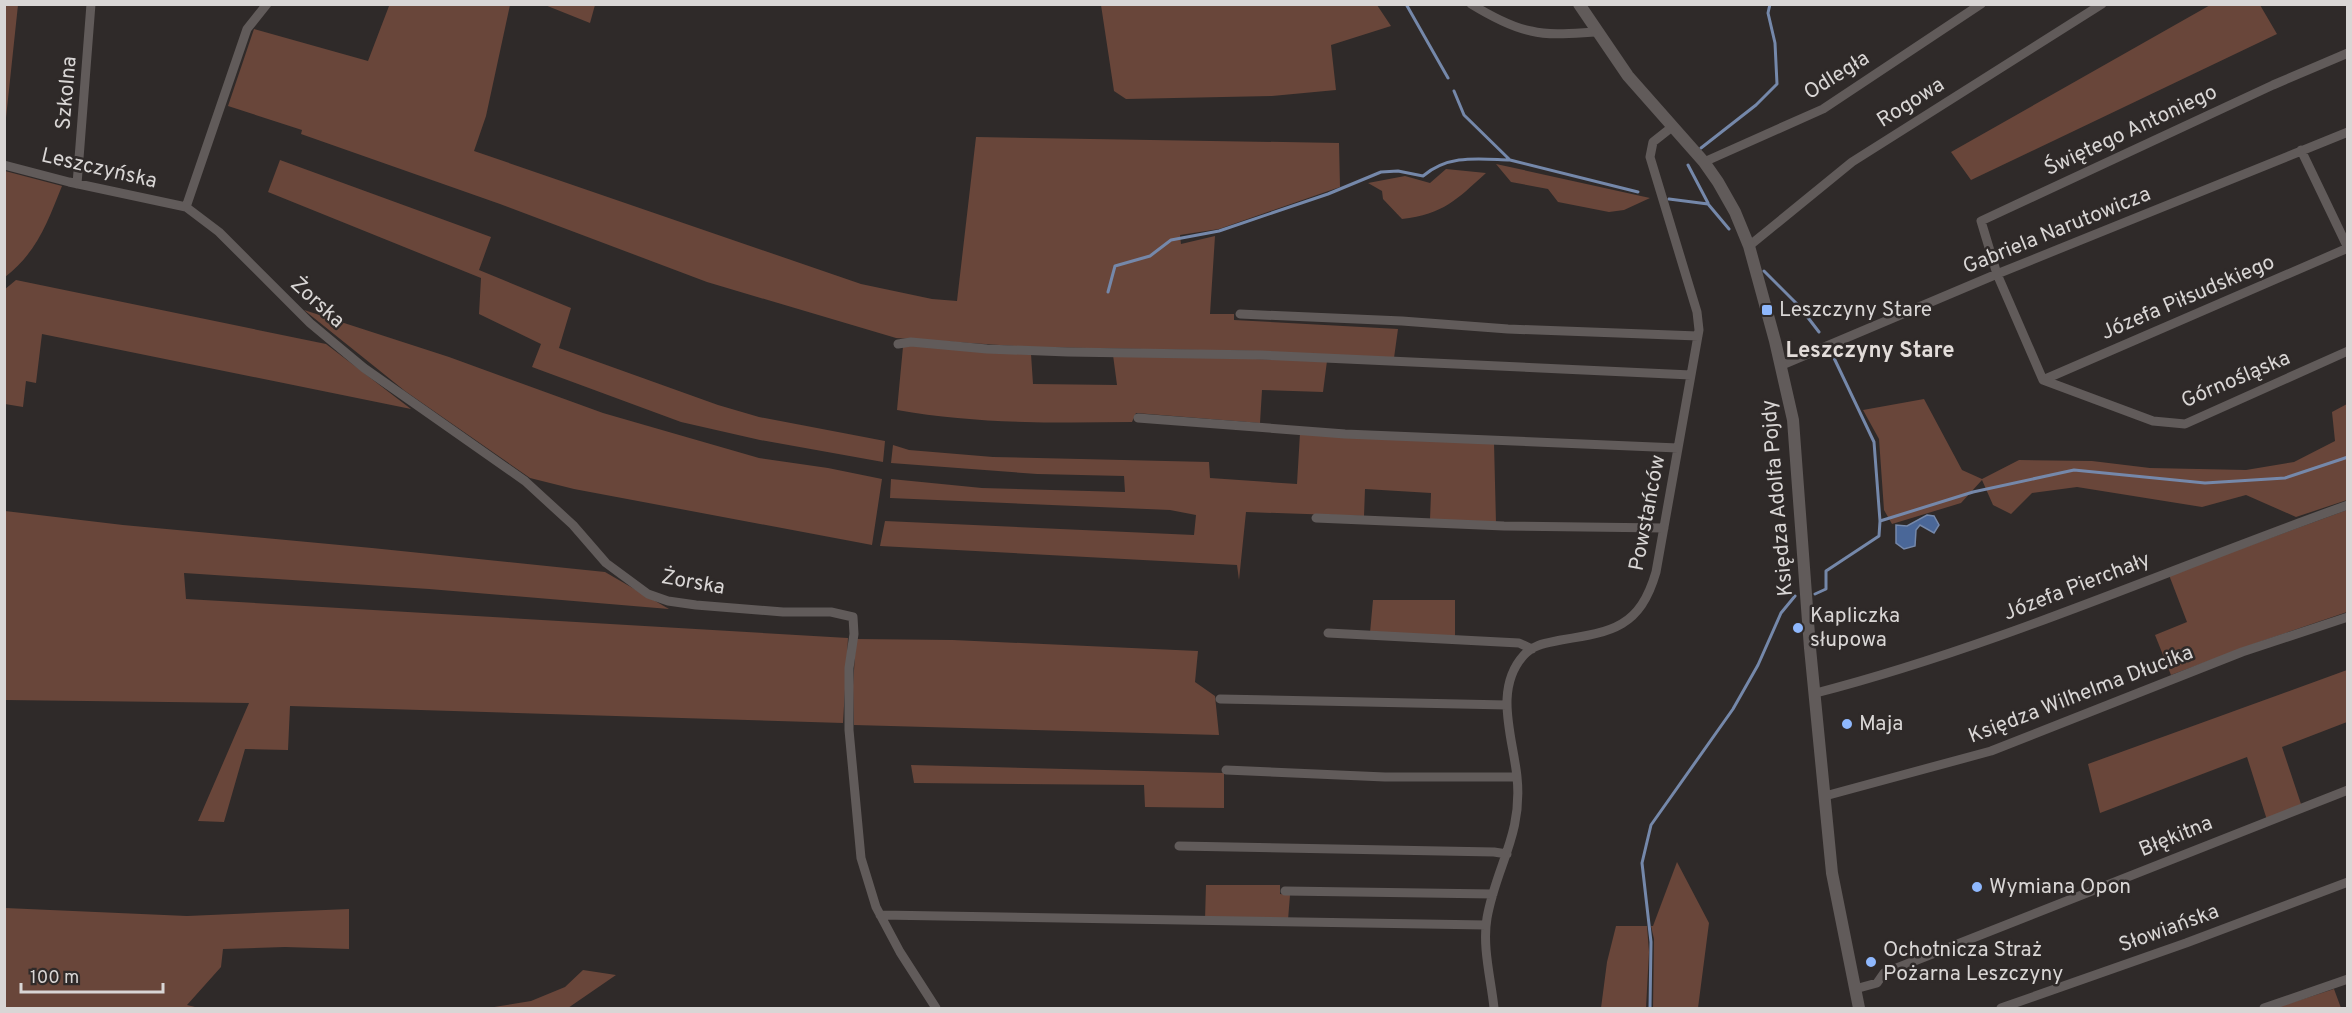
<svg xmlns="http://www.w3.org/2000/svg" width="2352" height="1013" font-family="Overpass,sans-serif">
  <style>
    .green { fill: #69463a }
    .water { fill: #4a6798; stroke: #7588aa; stroke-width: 1.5 }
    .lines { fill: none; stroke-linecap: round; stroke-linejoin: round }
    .stream { stroke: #7588aa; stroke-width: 3 }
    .minor { stroke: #615b5a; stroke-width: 9 }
    .tertiary { stroke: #615b5a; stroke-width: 12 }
    .poi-dot { fill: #8fb8fd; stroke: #2f2a29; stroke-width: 2 }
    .labels { text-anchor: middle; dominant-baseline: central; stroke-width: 5; stroke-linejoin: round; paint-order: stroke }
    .street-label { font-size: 21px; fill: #d9d6d5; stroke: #2f2a29 }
    .poi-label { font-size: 21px; fill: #d9d6d5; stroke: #2f2a29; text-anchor: start }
    .neighbourhood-label { font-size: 22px; font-weight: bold; fill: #e2dcd9; stroke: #2f2a29 }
  </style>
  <rect width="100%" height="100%" fill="#2f2a29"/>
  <path class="green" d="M5 4 18 5 5 127 4 5Z
    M2212 4 2260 5 2277 34 1971 180 1951 152Z
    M387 5H510L486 116 474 151 861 284 932 299 957 301 976 137 1339 143 1340 187 1219 229 1180 235 1181 244 1215 236 1210 314H1234V320L1398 329 1394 358 1256 351 1030 347 896 338 707 282 500 204 301 134 302 130 228 106 254 29 368 61 389 6Z
    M545 5H595L590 23Z
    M1101 5H1377L1391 26 1331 45 1336 90 1272 96 1126 99 1114 91Z
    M280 160 491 237 479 270 571 308 559 348 718 405 759 417 885 441 883 462 760 440 681 422 532 367 541 344 479 314 481 278 268 192Z
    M1496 164 1650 198 1624 210 1609 212 1558 202 1548 189 1511 182Z
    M1446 169 1486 173C1456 200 1444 214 1402 219L1383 199 1382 191 1368 183 1405 176 1430 183Z
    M5 171 62 186C47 223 38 251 5 277Z
    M16 280 326 344 411 409 42 334 36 383 26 381 23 407 5 404 4 290Z
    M304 310 449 357 603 413 759 458 828 468 882 479 872 545 574 489 530 478 405 391Z
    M908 345 1031 354 1033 384 1117 385 1113 355 1327 361 1323 392 1262 390 1260 423 1136 413 1132 422C1053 423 975 424 897 410L903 347Z
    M1924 399 1962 470 1982 479 2019 460 2092 461 2150 468 2246 470 2294 462 2335 441 2332 412 2347 404V500L2296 517 2246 495 2202 507 2077 487 2032 493 2011 514 1993 505 1982 480 1961 503 1892 524 1884 510 1879 439 1863 410Z
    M1300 433 1494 443 1496 523 1430 520 1431 493 1365 489 1364 516 1246 512 1239 580 1237 565 880 546 885 521 1194 535 1196 515 1170 510 890 498 891 479 982 488 1125 492 1124 476 1037 474 891 463 893 445 909 450 993 457 1209 462 1210 478 1297 484Z
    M2347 510V612L2262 641 2171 675 2155 635 2187 622 2169 575Z
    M5 511 123 525 372 548 605 572 669 609 429 589 184 573 186 599 848 638 843 723 290 706 288 750 245 749 224 822 198 821 249 703 5 700Z
    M1373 600H1455V637L1370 633Z
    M856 639 953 640 1198 651 1195 682 1215 696 1219 735 854 725 853 686Z
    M2347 670V722L2282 747 2301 804 2267 820 2247 757 2100 813 2088 764Z
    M911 765 1224 773V808L1145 807 1144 785 914 783Z
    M1677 862 1709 923 1698 1008H1653L1654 939 1651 926H1653Z
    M1206 885H1280V894L1290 895 1288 920H1205Z
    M5 908 187 916 349 909V949L285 947 223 949 221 967 187 1005 199 1008H5Z
    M1616 926H1647L1649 952 1646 1008H1601L1607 962Z
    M583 970 616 975 568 1008H488L531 1001 565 987Z
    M2334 989 2341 1008H2275Z"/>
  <path class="water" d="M1927 515 1934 516 1939 525 1934 533 1920 525 1916 530 1915 546 1904 549 1896 543V525L1907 526Z"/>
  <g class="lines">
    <path class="stream" d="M1406 4 1448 78
      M1454 91 1464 115 1510 160 1638 192
      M1701 148 1756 105 1777 84 1775 43 1768 13 1770 4
      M1688 165 1708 203
      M1669 199 1708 204 1729 229
      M1764 271 1799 306 1819 332
      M1108 292 1115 266 1150 256 1171 240 1219 231 1328 194 1381 172 1398 171 1423 176C1449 154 1479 159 1510 160
      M1880 521 1973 492 2074 470 2205 483 2285 478 2348 457
      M1815 594 1826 589V571L1879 536 1880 521 1874 442 1834 358
      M1650 1008 1651 942 1642 863 1651 825 1733 709 1758 665 1781 613 1795 596"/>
    <path class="minor" d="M1471 4C1489 15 1510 27 1531 31 1552 36 1575 33 1596 32
      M2348 53 2273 85 1981 221 1997 274 2043 380 2153 421 2185 424 2348 351
      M2301 150 2348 248
      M1704 162 1823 109 1981 4
      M4 165 69 182 186 207 219 232 310 323 364 368 525 481 573 525 606 563 648 594 668 601 696 605 783 612H831L853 617 854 634 849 668V730L861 858 876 907 900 952 936 1008
      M77 184 91 4
      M186 207 247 29 267 4
      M1749 246 1852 162 2102 4
      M1240 314 1402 321 1508 329 1698 336
      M898 344 911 342 987 349 1068 352 1261 355 1691 375
      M1782 365 1997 274 2348 132
      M2043 380 2348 248
      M1138 418 1345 434 1678 448
      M1316 518 1504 526 1664 528
      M1328 633 1519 643 1532 649
      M1816 693C1998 646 2171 568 2348 505
      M1220 699 1507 705
      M1226 770 1385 777H1517
      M1825 796 1991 751 2242 652 2348 617
      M1179 846 1494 852 1507 854
      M1285 891 1493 894
      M880 915 1486 925
      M1855 989 1877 983 1884 973 2348 790
      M1494 1008C1491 979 1482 947 1487 918 1496 866 1523 835 1517 777 1513 737 1493 689 1524 655 1534 644 1547 643 1561 640 1613 632 1640 627 1656 572L1699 330 1697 312 1650 157 1653 142 1672 127
      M2001 1008 2186 943 2348 882
      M2264 1008 2348 979"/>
    <path class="tertiary" d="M1579 4 1628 76 1704 162 1718 182 1735 212 1749 246 1775 341 1793 420 1810 648 1832 873 1859 1008"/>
  </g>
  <g class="poi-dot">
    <rect x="1761" y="304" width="12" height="12" rx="3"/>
    <circle cx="1798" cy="628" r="6"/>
    <circle cx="1847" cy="724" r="6"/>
    <circle cx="1977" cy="887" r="6"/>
    <circle cx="1871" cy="962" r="6"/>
  </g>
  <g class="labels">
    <g class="street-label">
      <text transform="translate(1837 76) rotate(-32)">Odległa</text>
      <text transform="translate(67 93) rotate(-85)">Szkolna</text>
      <text transform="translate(1911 103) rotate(-32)">Rogowa</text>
      <text transform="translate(2131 131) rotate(-25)">Świętego Antoniego</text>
      <text transform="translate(99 169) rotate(13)">Leszczyńska</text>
      <text transform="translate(2057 231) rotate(-22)">Gabriela Narutowicza</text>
      <text transform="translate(2188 298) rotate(-23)">Józefa Piłsudskiego</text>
      <text transform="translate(317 303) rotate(42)">Żorska</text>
      <text transform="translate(2236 380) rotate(-23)">Górnośląska</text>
      <text transform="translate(1778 498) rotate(-95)">Księdza Adolfa Pojdy</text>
      <text transform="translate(1648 513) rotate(-79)">Powstańców</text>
      <text transform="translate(693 583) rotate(10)">Żorska</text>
      <text transform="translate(2077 587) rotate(-21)">Józefa Pierchały</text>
      <text transform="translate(2081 695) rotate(-21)">Księdza Wilhelma Dłucika</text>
      <text transform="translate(2176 837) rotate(-22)">Błękitna</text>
      <text transform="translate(2169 929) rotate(-20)">Słowiańska</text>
    </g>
    <g class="poi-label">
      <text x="1779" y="310">Leszczyny Stare</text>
      <text x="1810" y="616">Kapliczka<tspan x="1810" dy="24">słupowa</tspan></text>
      <text x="1859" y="724">Maja</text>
      <text x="1989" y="887">Wymiana Opon</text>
      <text x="1883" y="950">Ochotnicza Straż<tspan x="1883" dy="24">Pożarna Leszczyny</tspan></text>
    </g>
    <g class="neighbourhood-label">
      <text x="1870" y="351">Leszczyny Stare</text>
    </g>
  </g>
  <rect width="2352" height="1013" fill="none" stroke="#d9d6d5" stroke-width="12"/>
  <path d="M21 983v9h142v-9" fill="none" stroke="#d9d6d5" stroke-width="3"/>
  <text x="30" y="983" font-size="18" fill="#d9d6d5" stroke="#2f2a29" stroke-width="4.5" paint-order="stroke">100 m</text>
</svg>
